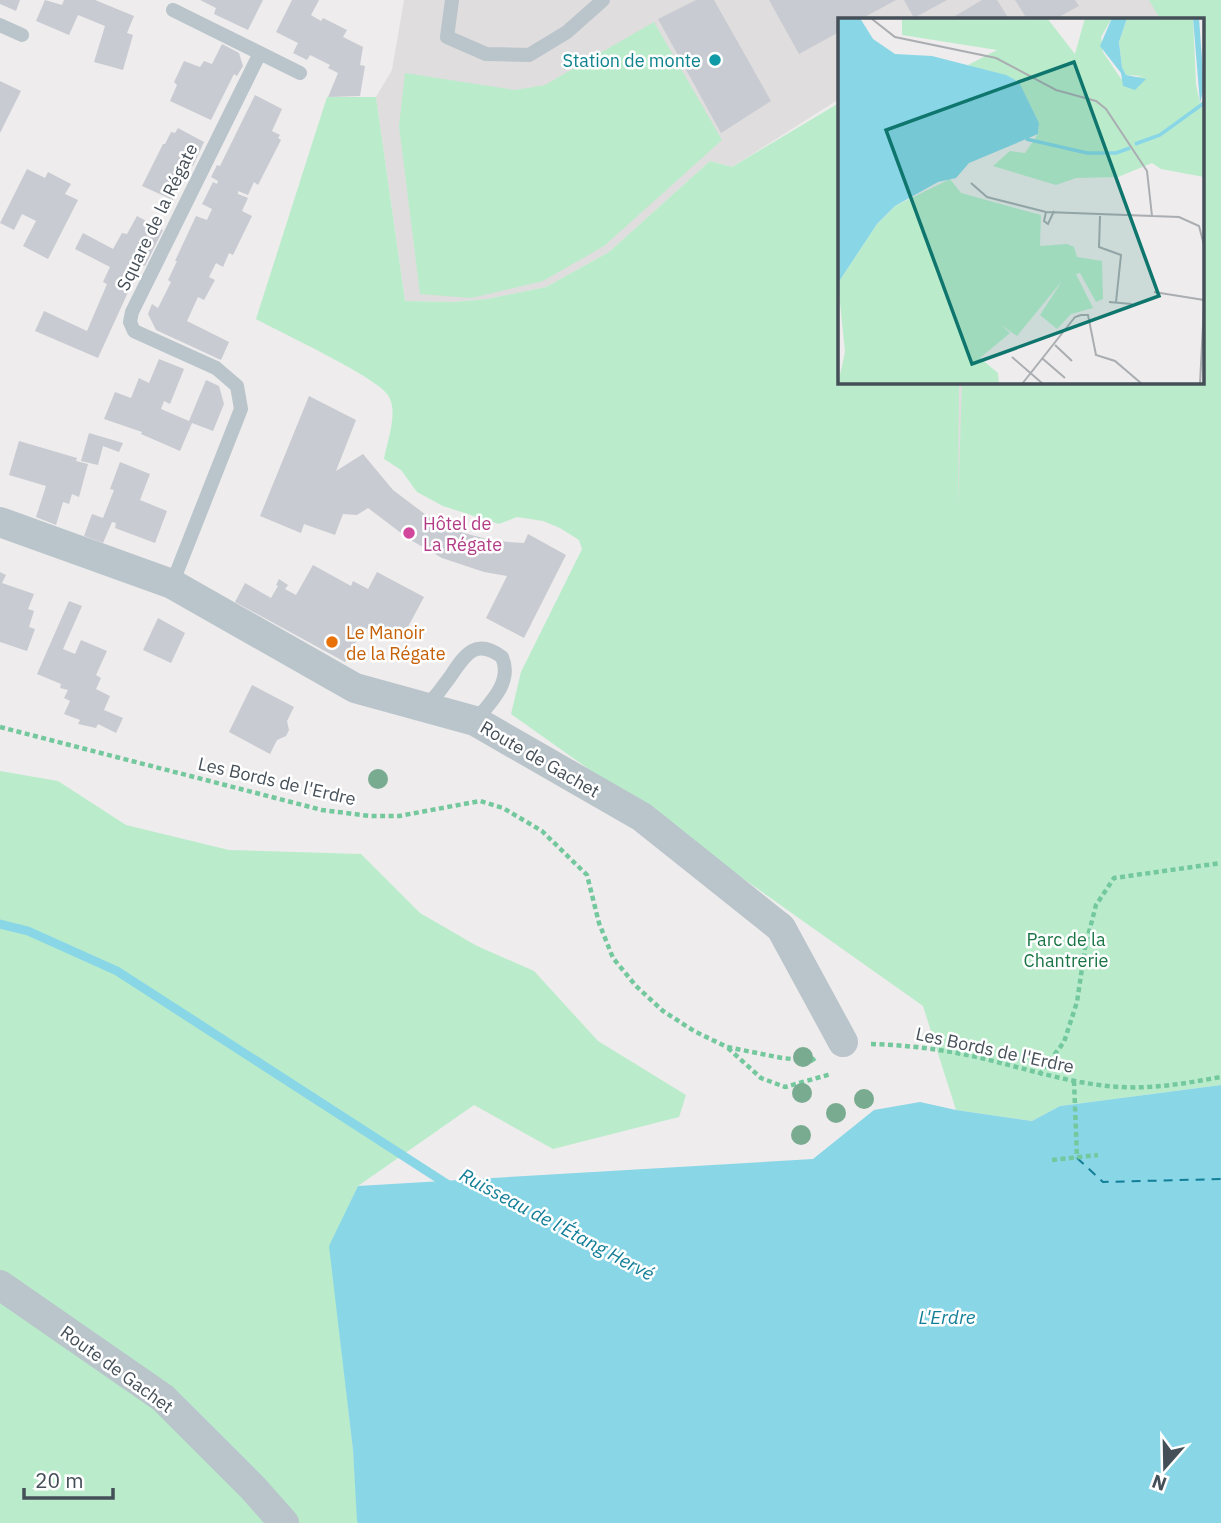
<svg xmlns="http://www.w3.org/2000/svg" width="1221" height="1523" font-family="'IBM Plex Sans',sans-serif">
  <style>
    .education { fill: #dfdddd }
    .green { fill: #baeccc }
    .water { fill: #89d6e7 }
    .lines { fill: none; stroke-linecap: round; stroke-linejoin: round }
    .stream { stroke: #89d6e7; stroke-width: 9 }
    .ferry { stroke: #127e97; stroke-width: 2; stroke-dasharray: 9 7; stroke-linecap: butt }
    .building { fill: #c8cbd1 }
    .path { stroke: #74c89d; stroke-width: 4.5; stroke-dasharray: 5 3.5; stroke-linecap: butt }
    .lane { stroke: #bac4cb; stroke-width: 14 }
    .street { stroke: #bac4cb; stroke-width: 30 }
    .tree { fill: #79ab90 }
    .culture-dot { fill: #0f9aa8; stroke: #fff; stroke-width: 2.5 }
    .hotel-dot { fill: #d1479c; stroke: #fff; stroke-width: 2.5 }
    .food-dot { fill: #e8710a; stroke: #fff; stroke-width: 2.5 }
    .labels { text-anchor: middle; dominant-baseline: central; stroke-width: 5; stroke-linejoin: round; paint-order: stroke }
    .culture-label { font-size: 18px; fill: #0d838f; stroke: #fff; text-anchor: end }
    .street-label { font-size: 18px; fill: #454f58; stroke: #fff }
    .hotel-label { font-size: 18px; fill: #b23c85; stroke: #fff; text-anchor: start }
    .food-label { font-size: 18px; fill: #c56008; stroke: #fff; text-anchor: start }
    .park-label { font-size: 18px; fill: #1a7545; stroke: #fff }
    .water-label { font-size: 19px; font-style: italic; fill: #127e97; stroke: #fff }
    .inset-river { fill: none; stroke: #89d6e7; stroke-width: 3.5 }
    .inset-road { fill: none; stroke: #aaadb1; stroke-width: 2 }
    .view { fill: #0f766e; fill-opacity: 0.15; stroke: #0f766e; stroke-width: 3.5 }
    .inset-edge { fill: none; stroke: #454f58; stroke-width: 3.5 }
  </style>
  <rect width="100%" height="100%" fill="#eeecec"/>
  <path class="education" d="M404 0H1221V733L944 831 844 757 952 382H1202V19H839V99L732 167 710 161 609 252 546 287 487 299 453 302 405 301 376 97 392 70Z"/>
  <path class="green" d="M1149 0H1221V1085L1060 1106 1032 1121 956 1110 923 1006 511 714 521 672 582 549 579 540 560 528 543 521 517 517 499 524 443 506 417 492 401 470 384 459C387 442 399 411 388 395 375 376 281 333 256 319L327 97H376L405 301 453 302 487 299 546 287 609 252 710 161 732 167 839 103V382H959L958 511 962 382H1202V19H1160Z
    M654 22 722 140 604 246 543 281 471 298 420 294 399 126 405 73 515 90 545 85Z
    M0 771 58 781 126 825 229 850 361 854 420 913 477 946 534 971 598 1041 686 1095 679 1117 553 1149 474 1105 358 1186 330 1246 353 1450 358 1523H0Z"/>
  <path class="water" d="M1221 1085V1523H358L357 1521 353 1450 329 1246 358 1186 813 1159 874 1110 920 1102 956 1110 1032 1121 1060 1106Z"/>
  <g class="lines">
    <path class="stream" d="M0 924 28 931 117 971 450 1186"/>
    <path class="ferry" d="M1077 1158 1103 1182 1221 1179"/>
  </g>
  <path class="building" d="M0 0H20L16 11 0 4Z
    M45 0 62 5 64 0H95L134 16 127 33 133 35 123 70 94 62 105 26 78 15 69 35 36 21Z
    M200 0H263L248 30 214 14 216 8Z
    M292 0H319L311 15 321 21 323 18 347 30 343 37 363 47 360 65 365 66 360 96 328 97 338 73 328 68 330 65 310 55 307 60 293 53 298 43 276 32Z
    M696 0H714L771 101 721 133 658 19Z
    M769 0H896L861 19H839V32L799 54Z
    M904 0H947L914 18Z
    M982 0H997L1009 19H950Z
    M1015 0H1075L1079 6 1055 19H1027Z
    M222 44 239 53 243 66 237 76 234 74 211 120 170 101 177 85 174 82 184 61 200 67 204 61 212 64Z
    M0 81 21 91 0 133Z
    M255 95 282 109 272 131 280 135 278 138 281 140 258 185 254 182 248 195 238 191V194L248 198 242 211 252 216 233 255 229 253 223 267 216 263 209 277 215 280 204 300 198 297 187 321 229 342 221 360 156 330 148 314 152 304 158 308 171 282 168 280 177 261H175L196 216 207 220 212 209 202 204 213 182 217 184 218 181 211 177 217 165 220 166Z
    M178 128 204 142 193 166 190 164 173 200 142 186 163 144H165L171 132 175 133Z
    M27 169 45 178 48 172 71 184 65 194 78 200 48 259 23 246 36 221 22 214 14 230 0 223Z
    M137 216 163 230 145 266 141 265 134 279 98 358 35 331 44 311 87 331 107 284 103 282 110 267 75 249 83 233 113 249 122 233 127 234Z
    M159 359 184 369 170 404 164 401 161 409 189 421 206 380 219 386 224 404 213 431 192 423 180 451 141 434 142 432 104 419 115 392 131 398 139 378 149 383Z
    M309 396 356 420 336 471 363 454 393 490 434 521 456 531 495 541 524 543 528 534 566 555 524 638 486 618 507 576 484 572 442 558 409 539 368 508 357 515 343 514 335 535 304 524 301 533 260 516Z
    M89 433 123 443 119 452 103 446 98 465 81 461Z
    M19 441 77 458 76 461 88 464 79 497 72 494 69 504 63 502 56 525 36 517 46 486 9 475Z
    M120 462 150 474 140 500 167 511 155 543 115 528 116 523 112 522 103 543 84 536 92 514 103 518 114 490 110 489Z
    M313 565 351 586 353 581 368 589 377 572 424 597 402 638 374 624 373 627 366 629 364 627 345 662 235 602 245 583 271 598 278 586 276 585 279 579 288 585 285 589 296 595Z
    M0 572 6 575 2 583 34 594 28 609 34 611 29 627 35 629 27 651 0 642Z
    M69 601 82 606 63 649 75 654 81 640 107 651 96 675 101 678 96 689 110 696 104 710 123 718 116 733 98 724 96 728 78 724 80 720 64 714 70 701 64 698 68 690 60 688 61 684 37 674Z
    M158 618 185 633 171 663 143 650Z
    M252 685 294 707 287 721 289 730 286 736 277 740 270 754 229 732Z"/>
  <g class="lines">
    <path class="path" d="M0 727 322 810 370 816H399L480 801 503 808 542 831 587 875 599 923 613 958 636 986 663 1011 694 1031 727 1047 782 1058 811 1061 817 1057
      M871 1044C905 1045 939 1049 972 1056 1022 1067 1069 1084 1120 1087 1155 1089 1187 1083 1221 1077
      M728 1048 761 1078 785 1087 831 1074
      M1039 1075 1064 1042 1077 1002 1085 948 1096 905 1114 878 1221 863
      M1074 1081 1077 1158
      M1052 1160 1098 1155"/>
    <path class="lane" d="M452 0 447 37 486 54 529 55 567 32 603 0
      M173 10 300 73
      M0 25 22 35
      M172 584 241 409 237 386 216 368 134 331 130 322 132 312 260 53
      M426 707C435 697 443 687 450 677 465 655 475 637 502 657 513 682 490 703 475 721"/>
    <path class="street" d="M0 522 172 584 355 688 475 721 642 817 781 928 843 1042
      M0 1285 163 1398 253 1488 284 1523"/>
  </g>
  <g class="tree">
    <circle cx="378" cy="779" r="10"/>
    <circle cx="803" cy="1057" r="10"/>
    <circle cx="802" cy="1093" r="10"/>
    <circle cx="864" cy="1099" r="10"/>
    <circle cx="836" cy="1113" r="10"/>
    <circle cx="801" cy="1135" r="10"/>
  </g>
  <circle class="culture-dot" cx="715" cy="60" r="7"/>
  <circle class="hotel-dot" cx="409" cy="533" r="7"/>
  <circle class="food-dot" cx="332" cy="642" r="7"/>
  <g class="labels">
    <g class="culture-label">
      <text x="701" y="60">Station de monte</text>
    </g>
    <g class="street-label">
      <text transform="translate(157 217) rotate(-64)">Square de la Régate</text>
      <text transform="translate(540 759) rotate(30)">Route de Gachet</text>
      <text transform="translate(277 781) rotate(13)">Les Bords de l'Erdre</text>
      <text transform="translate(995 1050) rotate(12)">Les Bords de l'Erdre</text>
      <text transform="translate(117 1369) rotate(36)">Route de Gachet</text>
    </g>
    <g class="hotel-label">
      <text x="423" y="523">Hôtel de<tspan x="423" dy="21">La Régate</tspan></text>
    </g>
    <g class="food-label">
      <text x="346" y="632">Le Manoir<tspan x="346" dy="21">de la Régate</tspan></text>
    </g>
    <g class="park-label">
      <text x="1066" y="939">Parc de la<tspan x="1066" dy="21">Chantrerie</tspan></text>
    </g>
    <g class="water-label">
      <text transform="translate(557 1224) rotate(28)">Ruisseau de l'Étang Hervé</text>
      <text x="947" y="1317">L'Erdre</text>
    </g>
  </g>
  <g transform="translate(838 18)">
    <rect width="366" height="366" fill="#eeecec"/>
    <path d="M64 0H209L237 36 247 0H274L263 19 265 34 283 61 305 58 288 57 284 49 281 24 289 0H355L358 67 362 85 366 83V159L323 151 314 145 280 159 238 160 218 167 155 148 172 133 187 135 200 116 201 105 181 65 130 47 159 32 64 17ZM112 161 123 175 203 197 202 228 229 226 236 229 239 239 264 243 265 281 258 284 242 255 238 256 255 290 233 296 219 311 202 297 224 263 179 318 163 307 172 315 142 340 160 355 161 366H0L7 334 0 265 39 206 57 188Z" fill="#baeccc"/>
    <path d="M0 0H22L35 21 57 36 94 38 168 57 181 64 201 105 200 116 131 145 118 160 100 164 57 188 39 206 0 265ZM274 0H289L281 24 284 49 288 57 308 61 297 72 285 68 283 55 262 28ZM355 0H361L366 69 362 85Z" fill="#89d6e7"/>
    <path class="inset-river" d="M188 121 249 135H278L292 130M297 126 322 117 366 85M0 191 86 158 91 160"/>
    <path class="inset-road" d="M34 1 57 19 158 40 218 72 258 83 268 91 309 153 314 198M133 165 149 179 208 194 341 199 361 208 366 227M208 194 206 203 210 206 216 193M262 198 261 229 283 237 278 284M316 274 366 282M271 284 294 286M217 327 234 343M174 339 205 366M205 341 227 360M184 366 237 299 243 297H250L258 337 277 343 304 366M362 366 366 287"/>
    <path class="view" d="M236 44 321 278 134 346 48 112Z"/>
    <rect width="366" height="366" class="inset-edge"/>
  </g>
  <g transform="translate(1165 1467) rotate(200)" stroke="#ffffff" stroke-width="5" paint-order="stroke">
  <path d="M0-5L12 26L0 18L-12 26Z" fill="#454f58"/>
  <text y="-10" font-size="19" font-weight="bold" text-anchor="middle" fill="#454f58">N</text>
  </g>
  <path d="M24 1488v10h89v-10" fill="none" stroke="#454f58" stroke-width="3.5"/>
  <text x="35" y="1488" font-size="21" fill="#454f58" stroke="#ffffff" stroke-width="5" paint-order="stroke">20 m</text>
</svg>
